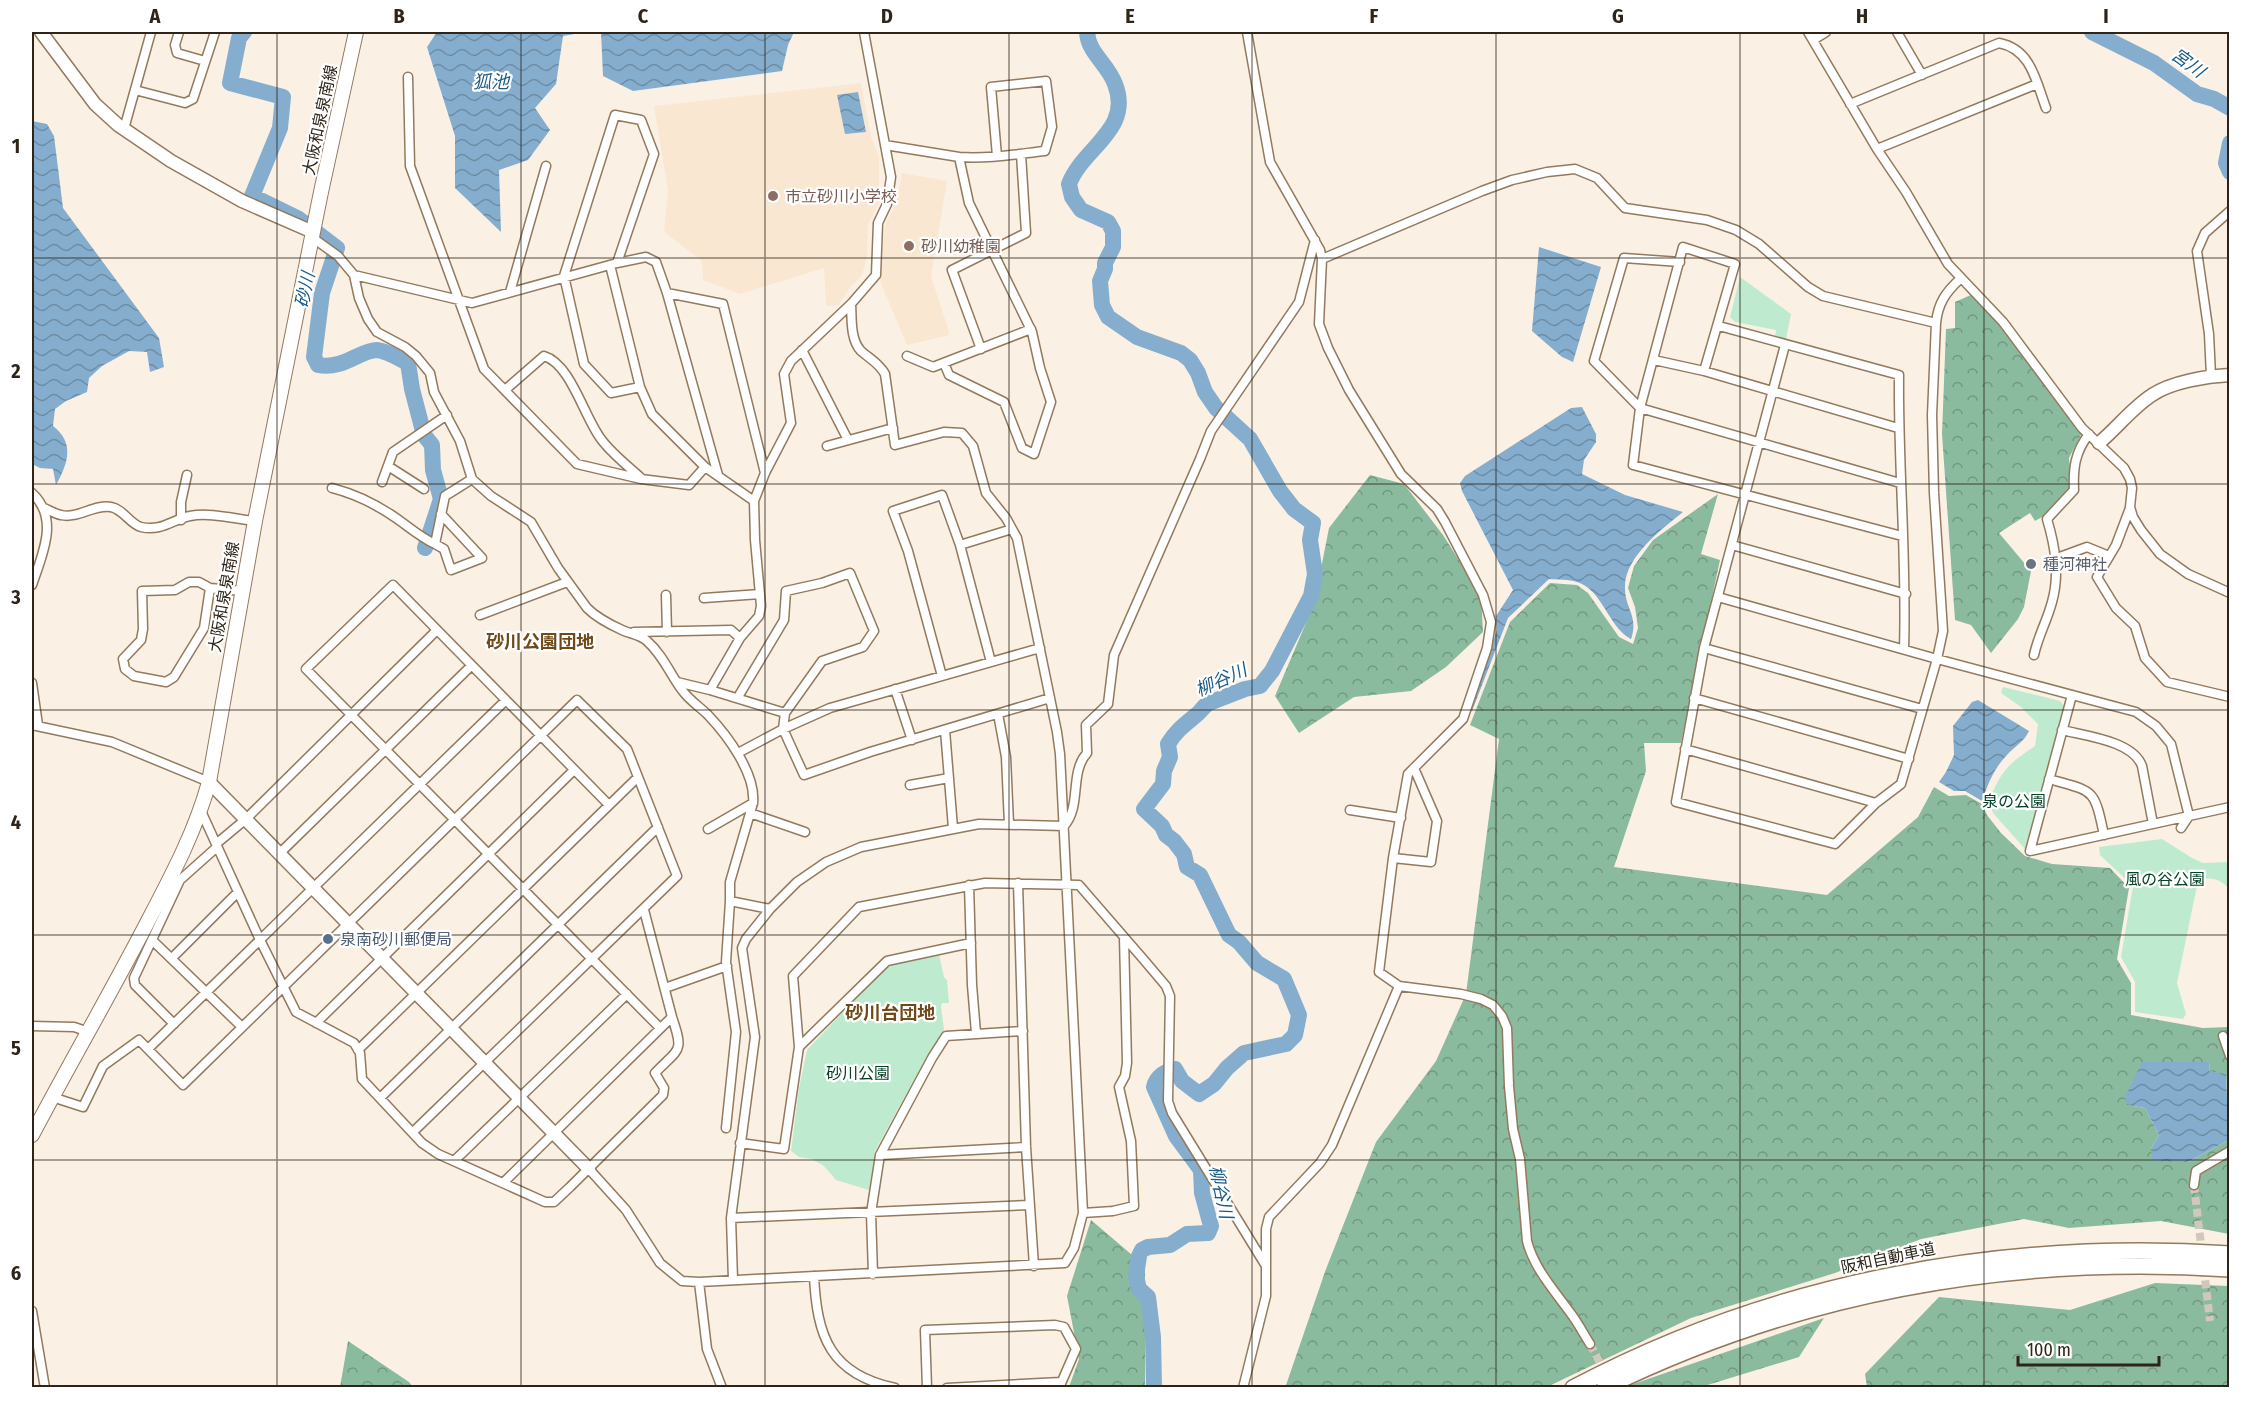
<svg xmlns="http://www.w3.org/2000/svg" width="2261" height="1419" font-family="'Fira Sans Condensed','Noto Sans JP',sans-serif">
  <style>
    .built { fill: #fae7d1 }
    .green { fill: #beebd0 }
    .forest { fill: url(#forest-crowns) }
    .water { fill: url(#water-waves) }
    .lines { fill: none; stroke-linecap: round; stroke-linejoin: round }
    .river { stroke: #85aece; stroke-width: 16 }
    .street-tunnel { stroke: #d2c7bb; stroke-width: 8; stroke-dasharray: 8 4; stroke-linecap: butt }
    .street-casing { stroke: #927a5e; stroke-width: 11 }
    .secondary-casing { stroke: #927a5e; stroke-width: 15 }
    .primary-casing { stroke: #927a5e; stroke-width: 16 }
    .highway-casing { stroke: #927a5e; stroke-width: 18 }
    .street { stroke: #fff; stroke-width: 8 }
    .secondary { stroke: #fff; stroke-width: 12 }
    .primary { stroke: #fff; stroke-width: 14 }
    .highway { stroke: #fff; stroke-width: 15 }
    .grid { fill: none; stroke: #2e2419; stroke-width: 1.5; stroke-opacity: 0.55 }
    .education-dot { fill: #8d6e63; stroke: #fff; stroke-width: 2 }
    .worship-dot { fill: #6b7280; stroke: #fff; stroke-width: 2 }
    .service-dot { fill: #5c6f8a; stroke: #fff; stroke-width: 2 }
    .labels { text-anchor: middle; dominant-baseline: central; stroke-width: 4.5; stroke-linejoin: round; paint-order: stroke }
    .street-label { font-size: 16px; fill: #2e2419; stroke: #fff }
    .education-label { font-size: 16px; fill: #785e54; stroke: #fff; text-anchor: start }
    .worship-label { font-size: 16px; fill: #5b616d; stroke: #fff; text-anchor: start }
    .park-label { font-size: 16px; fill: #044228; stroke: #fff }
    .service-label { font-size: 16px; fill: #4e5e75; stroke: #fff; text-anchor: start }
    .water-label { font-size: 18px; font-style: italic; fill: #195b85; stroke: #fff }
    .neighbourhood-label { font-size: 18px; font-weight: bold; fill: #6f491a; stroke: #fff }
    .neatline { fill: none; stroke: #2e2419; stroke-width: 2 }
    .grid-label { font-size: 20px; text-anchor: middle; font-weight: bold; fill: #2e2419 }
  </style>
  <defs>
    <pattern id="forest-crowns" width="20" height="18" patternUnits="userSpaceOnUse" patternTransform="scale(1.5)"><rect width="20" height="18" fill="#8bbb9f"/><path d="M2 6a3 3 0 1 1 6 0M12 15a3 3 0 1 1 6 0" fill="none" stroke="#729881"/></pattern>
    <pattern id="water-waves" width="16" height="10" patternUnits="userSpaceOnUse" patternTransform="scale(1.5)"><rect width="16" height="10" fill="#85aece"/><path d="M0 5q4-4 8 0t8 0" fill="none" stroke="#6d8da6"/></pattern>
  </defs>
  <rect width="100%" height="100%" fill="#fbf0e4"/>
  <path class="built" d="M861 83 871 137 879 156V202L868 225 867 257 862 275 849 289 839 305 826 306 824 268 740 294 703 280 702 261 664 232 668 190 654 106Z
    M902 173 947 181 931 276 950 335 907 345 881 284 878 269 886 222 896 205Z"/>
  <path class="green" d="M1740 277 1791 314 1786 339 1775 336 1776 330 1735 322 1730 317Z
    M2003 687 2060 701 2065 707 2025 849 1993 813 1989 800C2002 770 2008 764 2035 746L2038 724 2021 707 2001 693Z
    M2162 839 2192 858 2203 863 2229 862V888C2220 880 2213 876 2200 880L2197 886 2177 983 2186 1014 2183 1019 2135 1012V982L2121 957 2133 886 2100 855 2099 847Z
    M939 954 944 977 947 980 949 1003H942L941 1006 944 1030 926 1058 875 1151 869 1190 836 1180 824 1166 812 1159 799 1157 791 1151 799 1088 807 1050 888 964Z"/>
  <path class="forest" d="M1973 294 2010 338 2082 433 2069 458 2072 489 2049 513 2035 521 2030 513 1999 533 2031 571 2024 607 2018 619 1991 653 1971 625 1955 620 1942 434 1946 329 1955 328V302Z
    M1370 475 1404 484 1443 535 1481 595 1483 632 1446 667 1411 691 1354 697 1299 733 1275 696 1314 604 1329 528Z
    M1718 494 1701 554 1720 560 1681 743H1644L1646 771 1614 867 1827 895 1918 817 1934 787 1949 796 1966 795 1982 804 1987 815 2001 833 2025 856 2052 864 2110 868 2129 888 2117 959 2131 983V1015L2203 1028 2229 1027V1120L2226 1075 2209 1071 2210 1062 2127 1105 2145 1108 2159 1135 2151 1149 2188 1162 2229 1140V1234L2161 1221 2069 1228 2024 1219 1921 1239 1835 1273 1691 1318 1547 1387 1285 1388 1326 1269 1376 1142 1436 1061 1466 994 1499 739 1470 725 1510 622 1550 583 1577 585 1588 593 1619 637 1633 644 1638 628 1635 607 1628 588 1634 566 1653 540Z
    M1091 1220 1145 1266V1387H1069L1079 1359 1067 1296Z
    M2155 1283 2229 1286V1387H1867L1865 1374 1939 1297 2070 1310Z
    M1824 1318 1799 1357 1701 1387 1622 1388Z
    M348 1341 409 1382 413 1387H340Z"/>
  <path class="water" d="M437 32H586L563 36 556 84 535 108 550 130 528 160 499 170 501 232 455 188V136L427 47Z
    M601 32H794L788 45 782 71 633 91 603 76Z
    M858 92 866 132 845 134 837 95Z
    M32 121 47 124 54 136 63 208 159 338 164 367 150 372 147 352 129 351 102 366 89 378 87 392 66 401 55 409 53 426C75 443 68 463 56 485L53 469 40 468 32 464Z
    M1539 247 1601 267 1573 362 1562 357 1532 331Z
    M1582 407 1596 434V442L1584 460 1582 474 1625 495 1683 512C1662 529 1623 558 1625 589 1625 608 1639 617 1631 639 1608 627 1603 590 1577 582 1569 579 1558 580 1549 579L1508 618 1472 711 1468 709 1497 630 1496 616 1513 590 1462 491 1460 483 1465 476 1571 408Z
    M1978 700 2029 731C2024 742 2015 746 2007 755 1994 768 1988 784 1982 801L1965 791H1954L1939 782 1946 772 1954 755 1953 726 1972 702Z
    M2142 1062H2210L2209 1071 2226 1074 2229 1140 2188 1162 2152 1161 2151 1149 2159 1135 2145 1108 2127 1105 2125 1097Z"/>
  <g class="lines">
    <path class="river" d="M244 32 239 38 230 83 283 97 280 128 252 196 299 219 337 248 322 293 314 357 318 365C343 370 360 350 377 350 388 351 399 359 408 363L412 389 424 435 432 445 433 470 441 499 425 548
      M1087 32C1088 53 1108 64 1115 84 1133 130 1083 147 1069 184L1072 197 1081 210 1108 222 1113 231V247L1105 263V269L1100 281 1102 305 1108 317 1137 337 1181 353 1190 360 1198 373 1205 392 1216 408 1250 439 1280 491 1294 509 1313 523 1310 540 1315 574 1311 596 1272 671 1260 686 1245 689 1209 703C1203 706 1201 712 1195 716 1184 725 1176 731 1168 744L1170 757 1164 771 1163 784 1144 809 1162 826 1166 835 1174 841 1184 854 1187 867 1200 875 1229 935 1239 942 1257 963 1284 979 1299 1015 1295 1035 1286 1044 1244 1053 1227 1068 1214 1084 1199 1094 1182 1081 1175 1069C1165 1071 1156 1077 1154 1087L1176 1136 1201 1170 1202 1193 1211 1226 1208 1233 1187 1234 1170 1245 1148 1247 1142 1250 1139 1256 1136 1276 1139 1289 1148 1297 1153 1337 1154 1388
      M2092 32 2154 63 2197 94 2214 99 2230 108
      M2230 143 2226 163 2230 172"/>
    <path class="street-tunnel" d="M2194 1185 2210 1321
      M1590 1344 1606 1374"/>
    <g class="street-casing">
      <path id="street" d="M179 32 175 45 177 53 205 61
        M1247 32 1270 162 1320 250 1322 259 1319 324 1328 348 1349 390 1401 474 1437 509 1445 522 1483 595 1491 622 1487 648 1463 719 1408 774 1393 858 1379 972 1399 986 1461 994 1481 999 1493 1005 1502 1016 1507 1028 1509 1086 1513 1129 1520 1159 1527 1241C1534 1268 1553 1289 1569 1311 1577 1321 1583 1333 1590 1344
        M1808 32 1877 149 1906 192 1948 264 2003 322 2082 428 2124 468 2130 479 2132 488 2130 507 2133 517 2141 530 2160 554 2188 574 2230 593
        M1897 32 1922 75
        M1813 40 1826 32
        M408 77 410 166 484 369 577 464 641 479 689 485 705 467
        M135 90 185 103 193 99 215 32
        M1850 104 1999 43C2031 49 2036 81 2046 108
        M124 129 151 32
        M885 145 959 157 969 203 1032 332 1040 368 1051 402 1034 454 1022 448 1004 402 949 375 944 363
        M1877 149 2037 84
        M959 157C988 159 1017 154 1045 151L1052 127 1046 81 991 87 997 156
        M313 238 338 256 354 275 359 298 368 319 377 332 405 347 416 356 430 373 434 392 460 441 472 479 491 496 531 522 558 568 587 608C596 617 611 625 622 630 631 634 641 635 647 641 663 655 670 674 682 690 689 700 700 707 708 715 728 736 756 774 753 803L730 882V901L770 909
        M1322 259 1482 191 1512 180 1547 172 1575 169 1597 178 1625 208 1707 220 1736 230 1759 244 1808 287 1823 296 1936 323
        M1680 262 1624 258 1594 361 1640 408 1900 483
        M617 263 654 154 641 120 615 115 564 276 584 364 611 393 640 387
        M610 265 640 387 652 414 705 467 754 501
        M354 275 472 303 617 263 646 257 656 262 667 293 718 475
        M1960 279C1946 292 1938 303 1936 323L1932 415 1934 493 1943 631 1937 659 2136 712 2156 726 2171 744 2189 816 2230 807
        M510 292 546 166
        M667 293 723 304 765 473
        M1719 326 1899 375C1898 467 1907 558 1904 649
        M981 349 952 270 1026 233 1021 154
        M802 350 848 440
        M907 356 933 367 1031 329
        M1654 360 1704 371 1898 428
        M1704 371 1735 264 1683 247 1640 408 1633 465 1902 536
        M2211 376 2209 334 2197 251 2205 233 2230 211
        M505 390 544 356C571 364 584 417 601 439 611 453 628 466 641 478
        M827 446 893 428
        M388 466 424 489
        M382 482 393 452 447 415
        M332 488C355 494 376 504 396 518 409 527 420 537 435 544
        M32 493C60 519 42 555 32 585
        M44 508C49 510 55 514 61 515 78 519 94 504 111 507 123 509 130 524 141 527 162 532 173 519 190 516 210 512 235 519 255 521
        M2130 508 2116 545 2097 577 2116 608 2135 626 2145 658 2167 682 2230 697
        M441 514 482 558 451 570 444 549 435 544 445 496 472 479
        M181 520V502L187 475
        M960 545 1012 529
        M1732 545 1906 594
        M2057 558 2087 547 2109 556
        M210 588 204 628 174 677 166 682 134 676 125 669 123 659 141 640 143 629 142 591 175 590 189 582H199L210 588 242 591
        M666 595 667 632
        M1718 597 1937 659 1901 784 1876 803 1835 844 1676 802 1704 648 1785 345
        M704 598 760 594
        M480 615 567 582
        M634 632 731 630 740 638
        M1704 648 1922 709
        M2034 655C2038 636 2047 621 2052 602 2060 574 2055 546 2047 519L2074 490C2073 468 2075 452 2089 434
        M942 676 908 551 893 511 942 495 960 545 991 662
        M677 682 710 690
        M32 683 38 725
        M895 689 912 740
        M2072 695 2030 851 2189 816
        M738 697 784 620 786 591 822 583 850 573 874 631 863 647 822 661 785 713 783 729 804 775 870 752 1050 698
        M1694 698 1909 759
        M785 713 710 690 740 638 759 616 761 606 755 540 754 501 765 473 791 423 784 374 791 361 851 304 876 275 878 223 887 204 891 177 864 32
        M998 714 1006 757 1009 824
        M32 725 112 742 209 782
        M945 730 953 828
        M2062 730C2086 736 2133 741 2142 766L2153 824
        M1685 749 1876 803
        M738 753 783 729 830 708 1040 648
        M2049 779C2094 792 2094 787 2104 835
        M910 785 949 778
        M609 805 393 585 306 669 660 1028
        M1350 810 1401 818
        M201 811 260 940 296 1012 354 1043 360 1053 362 1079 422 1143 438 1154 545 1202H554L570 1187 663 1095 664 1088 655 1073C680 1047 684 1053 672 1017
        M750 813 805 832
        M1064 826C1082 806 1069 773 1087 753L1086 725 1108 704 1114 655 1200 459 1211 431 1299 302 1315 240
        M2181 828 2189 816
        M708 829 753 803
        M216 844 246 819 437 630
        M280 853 471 666
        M1393 858 1431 862 1437 821 1414 768
        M1018 883 1026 1147 1034 1266
        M969 885 972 985 976 1033
        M152 940 242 1027
        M172 958 238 892
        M665 988 727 966
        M316 1023 574 770
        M174 1024 135 985 134 978 180 880 217 847
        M32 1026 74 1027 89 1032
        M2223 1036 2230 1056
        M799 1047 887 961 971 943
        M148 1049 505 701
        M358 1050 638 777
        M52 1097 83 1107 103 1066 139 1040 183 1085 577 700 627 749 677 876 413 1132
        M380 1098 658 827
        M726 1128 736 1032 726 962 730 901
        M740 1143 784 1149 799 1047 793 976 859 907 985 883 1079 885 1144 960 1166 986 1170 996 1168 1101 1172 1113 1266 1266
        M880 1155 1026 1147
        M454 1161 627 994
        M589 1169 626 1210 660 1263 682 1281 699 1282 1065 1263 1074 1248 1083 1213 1060 754 1057 732 1017 538 1006 518 986 493 973 446 962 433 944 432 895 445 885 374C879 363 870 359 861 351 850 339 852 319 851 304
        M503 1183 672 1017 644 910
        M2194 1185 2196 1171 2230 1151
        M1083 1213 1113 1211 1134 1206 1131 1141 1119 1087 1125 1076 1127 1063 1124 937
        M731 1218 1030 1205
        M873 1274 871 1213 880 1155 932 1058 946 1036 1023 1031
        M814 1276C817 1337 830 1374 895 1388
        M733 1280 731 1218 755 1037 742 948 746 939 770 909 797 882 826 862 861 847 979 824 1064 826
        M699 1282 707 1349 722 1388
        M32 1311 45 1388
        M927 1388 925 1330 1055 1325 1064 1327 1076 1349 1059 1388
        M947 1388 1061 1382
        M1243 1388 1266 1296V1229L1269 1217 1320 1163 1332 1145 1399 986"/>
    </g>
    <g class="secondary-casing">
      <path id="secondary" d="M41 32 95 104 118 125 171 161 242 201 313 232
        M2099 443C2117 428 2132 408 2152 395 2171 382 2207 376 2230 375
        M209 782 589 1169"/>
    </g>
    <g class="primary-casing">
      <path id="primary" d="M32 1135C69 1065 109 996 146 925 170 879 195 833 209 782L255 521 321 192 356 32"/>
    </g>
    <g class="highway-casing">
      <path id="highway" d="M1573 1388C1775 1281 2002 1239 2230 1254
        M1604 1388C1802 1291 2011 1255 2230 1269"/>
    </g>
    <use href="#street" class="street"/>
    <use href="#secondary" class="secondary"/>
    <use href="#primary" class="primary"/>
    <use href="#highway" class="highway"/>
  </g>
  <path class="grid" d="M277 32V1388M521 32V1388M765 32V1388M1009 32V1388M1252 32V1388M1496 32V1388M1740 32V1388M1984 32V1388M32 258H2230M32 484H2230M32 710H2230M32 935H2230M32 1160H2230"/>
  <g class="education-dot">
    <circle cx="773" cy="196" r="6"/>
    <circle cx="909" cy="246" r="6"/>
  </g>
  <circle class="worship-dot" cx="2031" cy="564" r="6"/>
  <circle class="service-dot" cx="328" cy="939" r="6"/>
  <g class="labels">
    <g class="street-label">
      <text transform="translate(320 120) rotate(-78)">大阪和泉泉南線</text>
      <text transform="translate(224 597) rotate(-80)">大阪和泉泉南線</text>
      <text transform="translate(1888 1258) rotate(-12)">阪和自動車道</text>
    </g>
    <g class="education-label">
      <text x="785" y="196">市立砂川小学校</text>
      <text x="921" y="246">砂川幼稚園</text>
    </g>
    <g class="worship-label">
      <text x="2043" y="564">種河神社</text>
    </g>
    <g class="park-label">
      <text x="2014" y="801">泉の公園</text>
      <text x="2165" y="879">風の谷公園</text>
      <text x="858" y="1073">砂川公園</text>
    </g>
    <g class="service-label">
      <text x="340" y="939">泉南砂川郵便局</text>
    </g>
    <g class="water-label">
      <text transform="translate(2188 63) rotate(36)">宮川</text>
      <text x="491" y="82">狐池</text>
      <text transform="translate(305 290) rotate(-78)">砂川</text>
      <text transform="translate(1221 680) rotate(-24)">柳谷川</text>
      <text transform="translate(1221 1192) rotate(78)">柳谷川</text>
    </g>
    <g class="neighbourhood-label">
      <text x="540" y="642">砂川公園団地</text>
      <text x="890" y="1013">砂川台団地</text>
    </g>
  </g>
  <rect width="2261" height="1419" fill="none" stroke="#ffffff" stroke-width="66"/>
  <path d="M2018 1356v9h141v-9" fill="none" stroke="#2e2419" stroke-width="3"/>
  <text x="2027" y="1356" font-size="18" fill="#2e2419" stroke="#ffffff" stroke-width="4.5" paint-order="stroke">100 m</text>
  <rect x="33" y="33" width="2195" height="1353" class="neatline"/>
  <g class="grid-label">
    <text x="155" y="23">A</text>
    <text x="399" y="23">B</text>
    <text x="643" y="23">C</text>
    <text x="887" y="23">D</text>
    <text x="1130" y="23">E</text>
    <text x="1374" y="23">F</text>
    <text x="1618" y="23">G</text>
    <text x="1862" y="23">H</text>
    <text x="2106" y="23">I</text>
    <text x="16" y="153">1</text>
    <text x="16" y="378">2</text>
    <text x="16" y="604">3</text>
    <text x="16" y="829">4</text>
    <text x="16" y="1055">5</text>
    <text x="16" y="1280">6</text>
  </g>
</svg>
